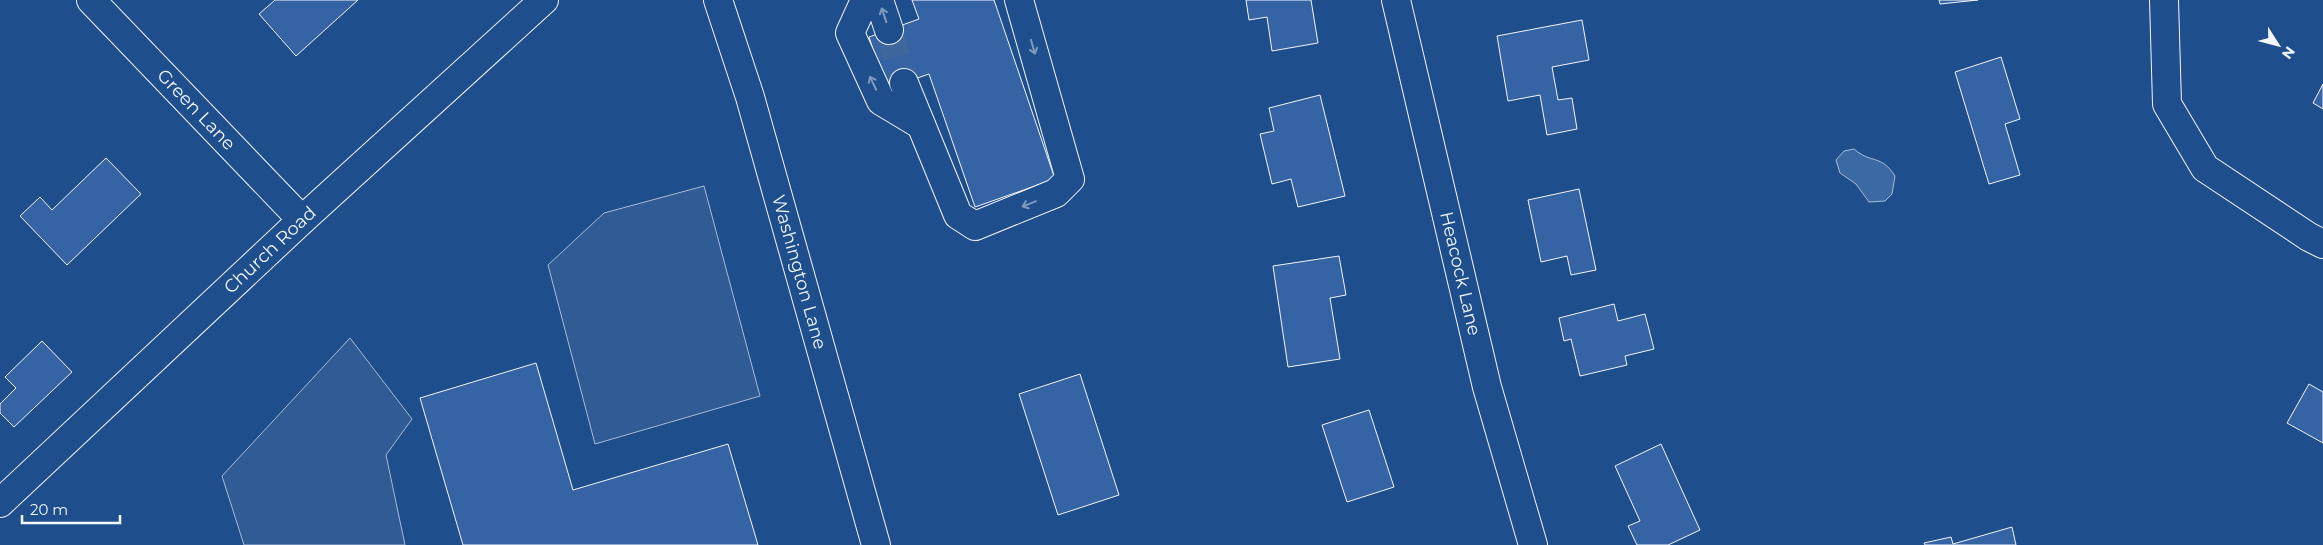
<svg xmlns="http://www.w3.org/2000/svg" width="2323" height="545" font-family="Montserrat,sans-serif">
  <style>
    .parking { fill: #305b95; stroke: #a8bbd7 }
    .water { fill: #3b69a3; stroke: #a8bbd7 }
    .building { fill: #3563a3; stroke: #f2f6ff }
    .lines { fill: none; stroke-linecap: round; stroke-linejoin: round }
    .minor-tunnel { stroke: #3f679d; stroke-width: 28; stroke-dasharray: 28 14; stroke-linecap: butt }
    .minor-casing { stroke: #f2f6ff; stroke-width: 30 }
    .major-casing { stroke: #f2f6ff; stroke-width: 30 }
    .minor { stroke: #1f4e8c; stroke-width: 28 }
    .major { stroke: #1f4e8c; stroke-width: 28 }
    .oneway { stroke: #7e9ac0 }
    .labels { text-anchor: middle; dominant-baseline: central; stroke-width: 4; stroke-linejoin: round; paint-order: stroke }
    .street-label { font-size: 18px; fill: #f2f6ff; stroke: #1f4e8c }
  </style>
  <rect width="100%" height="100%" fill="#1f4e8c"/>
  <path class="parking" d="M704 186 760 396 595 444 548 265 604 213Z
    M350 338 412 419 386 455 405 545H244L222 476Z"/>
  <path class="water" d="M1854 149C1871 164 1881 154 1895 176L1892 194 1885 201 1869 202 1856 184 1840 173 1836 160 1844 151Z"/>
  <path class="building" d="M275 0H358L296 56 259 14Z
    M912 0H994L1055 179 975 207 929 74 886 89 869 37 919 19Z
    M1246 0H1311L1318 43 1272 51 1267 17 1249 20Z
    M1939 0H1978L1940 4Z
    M1582 20 1589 60 1552 67 1558 100 1572 98 1577 129 1547 135 1540 95 1508 101 1497 36Z
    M2001 57 2020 119 2005 124 2020 175 1989 184 1955 72Z
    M2323 84V109L2313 103Z
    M1320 95 1345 196 1298 207 1291 179 1272 184 1260 134 1274 131 1269 108Z
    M106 158 141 194 67 265 20 216 40 197 52 210Z
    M1579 189 1596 270 1571 275 1567 256 1541 262 1528 200Z
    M1339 256 1346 295 1330 298 1340 359 1288 367 1273 266Z
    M1614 304 1618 321 1645 314 1654 349 1625 356 1627 365 1580 376 1571 339 1564 341 1559 318Z
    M42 341 72 372 14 427 0 413V404L16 388 5 377Z
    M536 363 573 490 728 444 758 545H463L420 398Z
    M1080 374 1119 495 1058 515 1019 394Z
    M2309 384 2323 392V443L2287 423Z
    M1369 410 1394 487 1347 502 1322 425Z
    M1661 444 1700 530 1668 545H1637L1628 526 1640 521 1615 466Z
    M2012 527 2016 545H1925L1924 543 1951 537 1953 544Z"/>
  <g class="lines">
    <path class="minor-tunnel" d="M889 30 904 83"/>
    <g class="minor-casing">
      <g id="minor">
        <path id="s1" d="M91 0 302 220"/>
        <path d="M865 0 850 33 881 101 921 125"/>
        <path d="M879 0 889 30"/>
        <path id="s2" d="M1396 0 1487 387 1533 545"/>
        <path d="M2164 0 2167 104 2205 168 2309 237 2323 244"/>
        <path d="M904 83 958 215 975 226 1056 193 1070 179 1019 0"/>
      </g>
    </g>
    <g class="major-casing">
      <g id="major">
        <path id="s3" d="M718 0 750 97 876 545"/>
        <path id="s4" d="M0 503 302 220 544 0"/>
      </g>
    </g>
    <use href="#minor" class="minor"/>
    <use href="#major" class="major"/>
  </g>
  <defs><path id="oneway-shaft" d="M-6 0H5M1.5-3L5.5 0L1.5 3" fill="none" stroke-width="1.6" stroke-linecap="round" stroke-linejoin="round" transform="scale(1.25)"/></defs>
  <g class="oneway">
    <use href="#oneway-shaft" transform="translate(884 15) rotate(-108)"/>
    <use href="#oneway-shaft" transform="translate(1033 47) rotate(74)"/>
    <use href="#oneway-shaft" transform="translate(873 83) rotate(-115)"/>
    <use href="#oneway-shaft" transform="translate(1029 204) rotate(158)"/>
  </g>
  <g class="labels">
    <g class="street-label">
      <text stroke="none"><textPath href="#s1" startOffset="152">Green Lane</textPath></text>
      <text stroke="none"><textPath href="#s4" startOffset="370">Church Road</textPath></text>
      <text stroke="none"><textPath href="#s3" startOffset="284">Washington Lane</textPath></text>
      <text stroke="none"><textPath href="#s2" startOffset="281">Heacock Lane</textPath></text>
    </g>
  </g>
  <g transform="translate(2278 45) rotate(126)" stroke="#1f4e8c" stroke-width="4" paint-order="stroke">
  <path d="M0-4L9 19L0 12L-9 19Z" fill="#f2f6ff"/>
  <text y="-8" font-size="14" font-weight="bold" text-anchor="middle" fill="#f2f6ff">N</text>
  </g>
  <path d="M22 515v8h98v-8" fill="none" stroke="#f2f6ff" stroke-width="2.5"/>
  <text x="30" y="515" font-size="15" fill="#f2f6ff" stroke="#1f4e8c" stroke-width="4" paint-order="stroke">20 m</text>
</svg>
